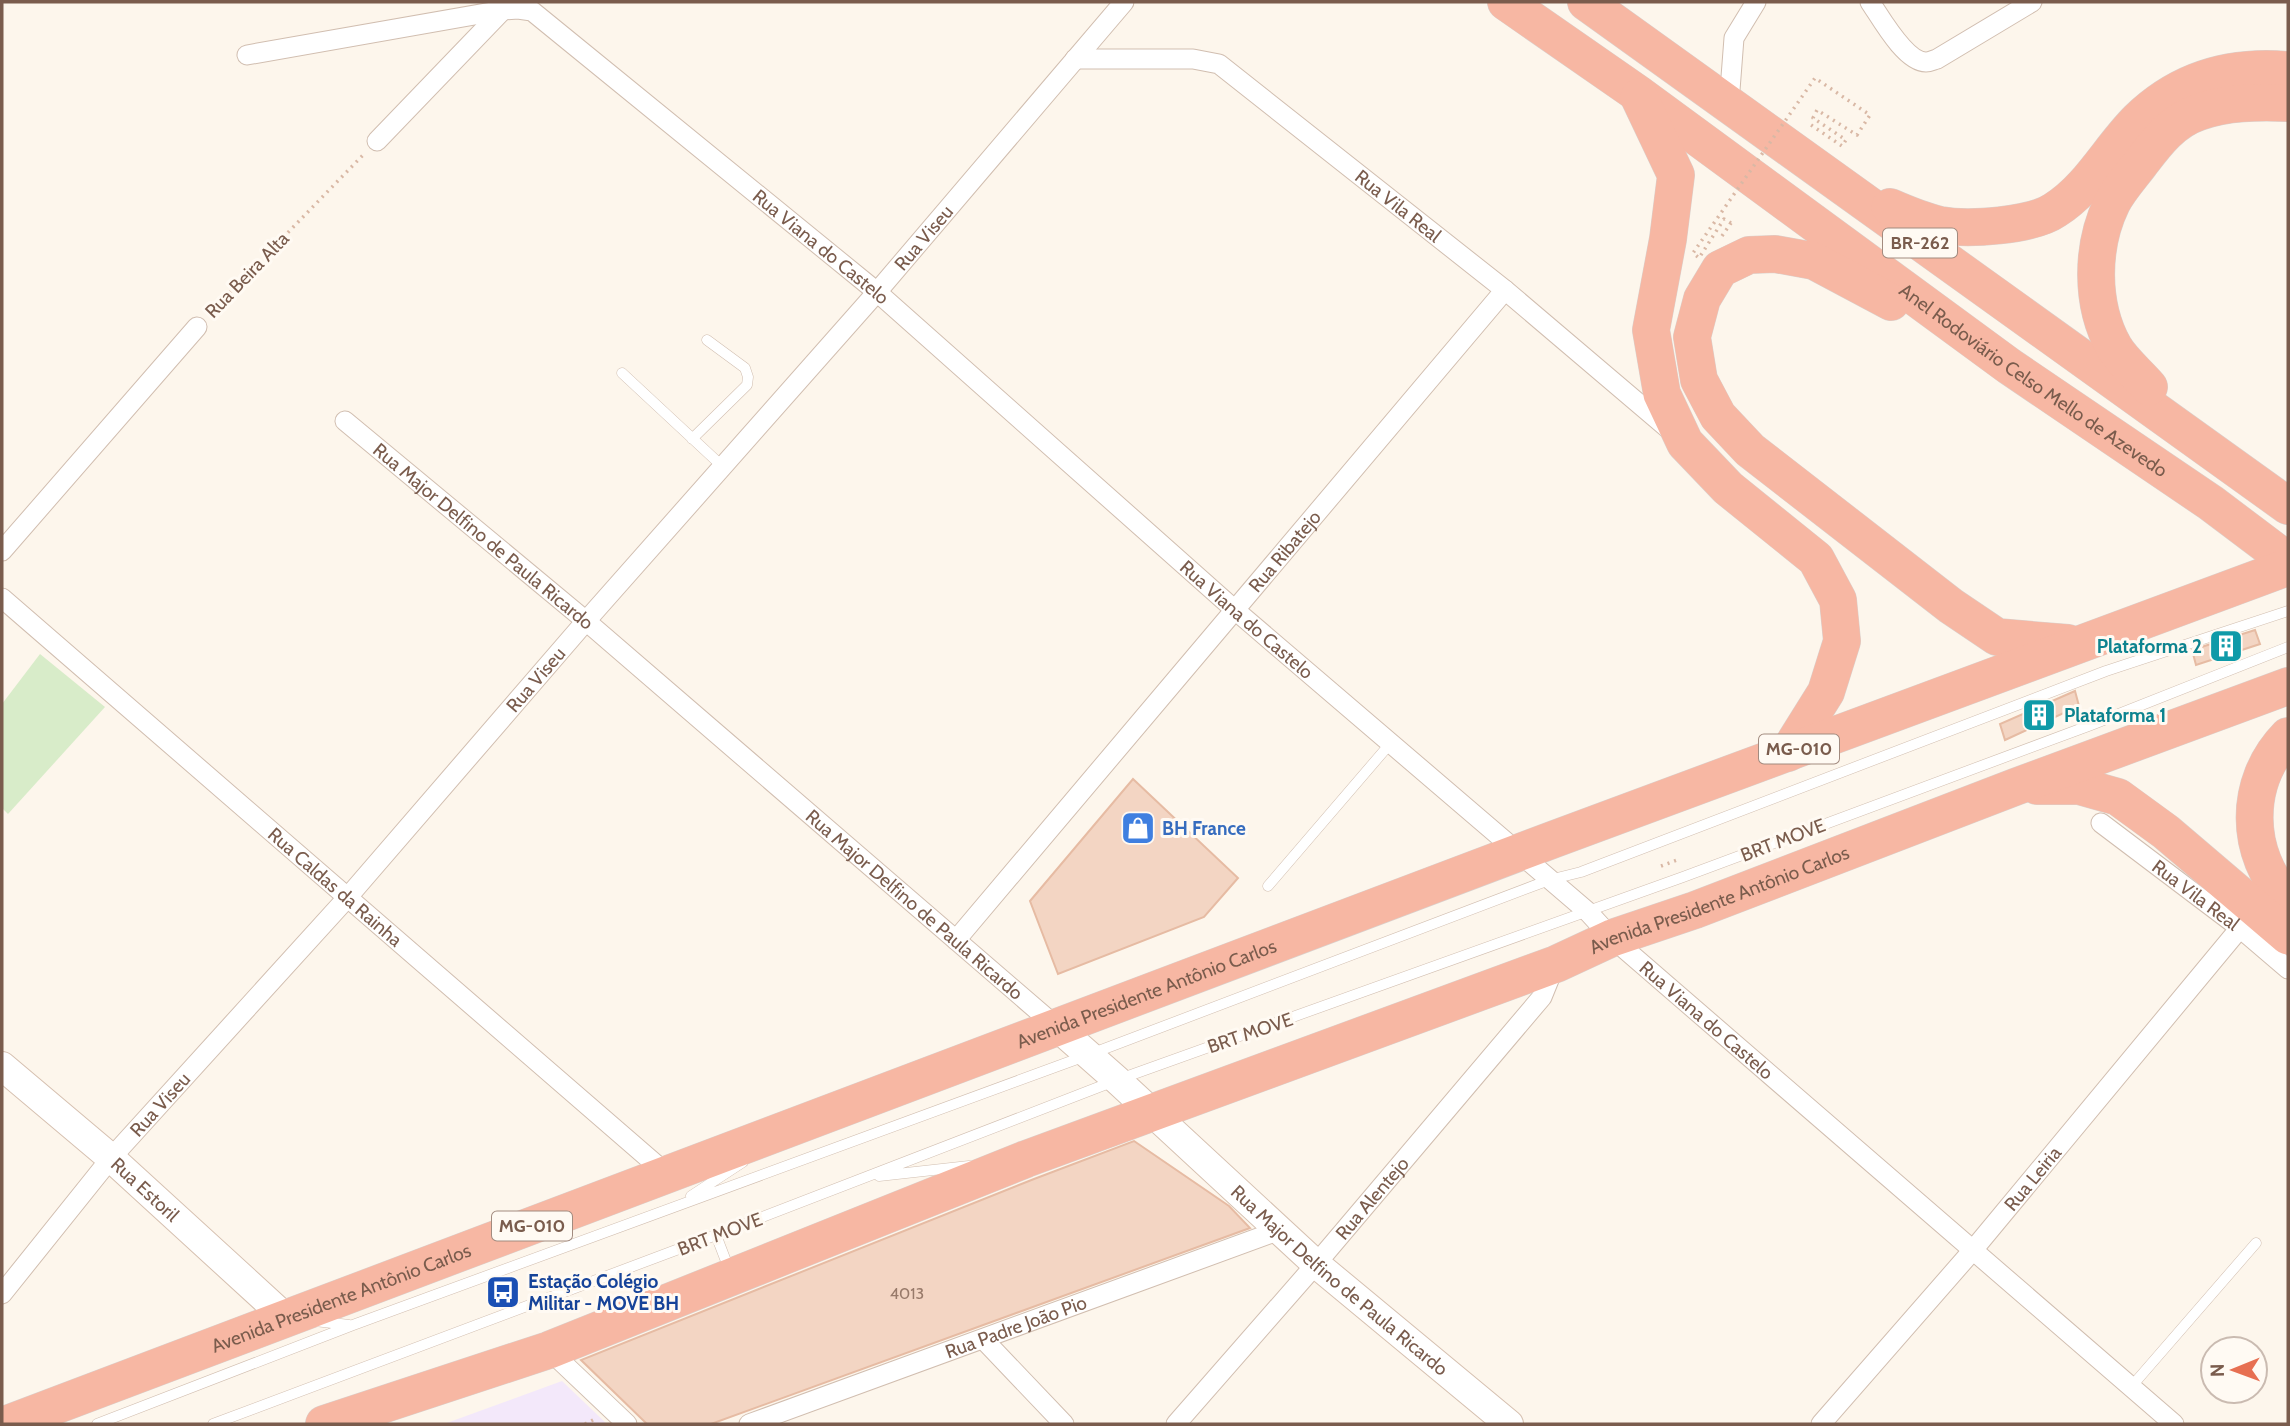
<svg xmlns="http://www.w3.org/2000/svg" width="2290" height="1426" font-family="Cabin,sans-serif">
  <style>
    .education { fill: #f3e8fa }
    .green { fill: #d8ecc9 }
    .building { fill: #f3d5c3; stroke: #e6bba3; stroke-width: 2 }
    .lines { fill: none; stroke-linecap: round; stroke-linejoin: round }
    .lane-casing { stroke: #d1beb0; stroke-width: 11 }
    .street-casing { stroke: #d1beb0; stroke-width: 21 }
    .secondary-casing { stroke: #d6c0b0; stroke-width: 30 }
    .highway-casing { stroke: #dad1cd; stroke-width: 38 }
    .path { stroke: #d9b8a5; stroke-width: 3.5; stroke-dasharray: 2 5; stroke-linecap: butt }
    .lane { stroke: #fff; stroke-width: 10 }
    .street { stroke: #fff; stroke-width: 19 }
    .secondary { stroke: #fff; stroke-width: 28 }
    .highway { stroke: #f7b7a3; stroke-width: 37 }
    .path-bridge { stroke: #d9b8a5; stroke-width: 3.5; stroke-dasharray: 2 5; stroke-linecap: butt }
    .labels { text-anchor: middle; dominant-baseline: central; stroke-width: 6; stroke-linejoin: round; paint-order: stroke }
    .number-label { font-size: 16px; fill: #987a6a }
    .shield { fill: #fffaf3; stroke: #a28b7f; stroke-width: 2 }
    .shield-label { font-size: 18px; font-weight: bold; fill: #7a5c4d }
    .street-label { font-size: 19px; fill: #7a5c4d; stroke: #fffaf3 }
    .culture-label { font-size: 19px; font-weight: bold; fill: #0d838f; stroke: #fffaf3; text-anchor: end }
    .shop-label { font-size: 19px; font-weight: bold; fill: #366cbe; stroke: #fffaf3; text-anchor: start }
    .transit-label { font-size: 19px; font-weight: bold; fill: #164399; stroke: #fffaf3; text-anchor: start }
  </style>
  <rect width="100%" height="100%" fill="#fdf6ec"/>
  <path class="education" d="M562 1381 607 1424H444Z"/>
  <path class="green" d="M40 654 105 707 8 814 2 808V704Z"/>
  <path class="building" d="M2255 630 2260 644 2196 665 2192 650Z
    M2075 691 2079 706 2005 740 2000 724Z
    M1133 779 1238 878 1204 917 1058 974 1030 901Z
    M1134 1141 1229 1206 1250 1228 711 1424H647L581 1360 1034 1179Z"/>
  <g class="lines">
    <g class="lane-casing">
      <path id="lane" d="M622 373 722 466
        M692 439 747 385 748 377 745 368 707 340
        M1268 886 1389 745
        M879 1176 969 1166
        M691 1196 743 1162
        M716 1235 729 1269
        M315 1321 349 1325
        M2131 1387 2256 1243
        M97 1424 353 1325 1088 1055 1549 880 1581 872 2106 671 2288 611
        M213 1424 716 1235 1117 1080 1683 877 2091 725 2288 647"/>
    </g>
    <g class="street-casing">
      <g id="street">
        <path d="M1870 2C1881 18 1905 62 1926 62 1930 62 1933 60 1937 59L2032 2"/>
        <path id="s1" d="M247 55 503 10 518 9 532 11 877 292 1235 610 1588 912 1612 938 2174 1424"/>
        <path id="s2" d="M1075 59H1193L1219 64 1505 290 1671 431"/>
        <path d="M1729 103 1734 38 1756 2"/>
        <path d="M377 141 503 10"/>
        <path id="s3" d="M345 421 586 621 1058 1028"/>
        <path d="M2 551 197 327"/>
        <path id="s4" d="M2 598 668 1175"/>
        <path id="s5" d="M2101 823 2240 928 2288 969"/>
        <path id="s6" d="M956 940 1505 290"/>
        <path id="s7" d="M2 1294 111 1158 347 898 586 621 877 292 1124 2"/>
        <path d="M984 1340 1064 1424"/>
        <path d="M549 1350 627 1424"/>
        <path id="s8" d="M749 1424 1280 1230"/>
        <path id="s9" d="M1176 1424 1316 1264 1542 997 1555 965"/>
        <path id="s10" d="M1821 1424 1973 1250 2240 928"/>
      </g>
    </g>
    <g class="secondary-casing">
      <g id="secondary">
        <path id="s11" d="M1058 1028 1117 1080 1316 1264 1509 1424"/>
        <path id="s12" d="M2 1066 111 1158 286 1318"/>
      </g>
    </g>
    <g class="highway-casing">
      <g id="highway">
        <path id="s13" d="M1506 2 1637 93 2009 366 2211 503 2288 561"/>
        <path d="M1586 2 2288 506"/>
        <path d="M1639 97 1676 175 1668 239 1651 330 1662 394 1685 443 1728 488 1816 559 1838 600 1842 641 1826 692 1788 753"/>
        <path d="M1890 207C1906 214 1923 221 1940 225 1968 230 2032 226 2055 210 2090 188 2109 149 2138 120 2180 79 2231 65 2288 70"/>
        <path d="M1891 302 1814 261 1775 254 1749 255 1720 269 1702 299 1692 337 1699 380 1718 416 1750 450 1951 606 1997 637 2068 643"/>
        <path d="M2149 387C2138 374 2122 361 2114 347 2090 304 2091 246 2112 203 2119 189 2131 176 2140 164 2156 143 2172 121 2199 112 2227 102 2258 102 2288 103"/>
        <path d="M2288 736C2243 782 2244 854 2288 900"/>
        <path d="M2037 786H2079L2118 797 2166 832 2288 936"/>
        <path id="s14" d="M7 1424 1552 840 2288 567"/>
        <path id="s15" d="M324 1424 549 1350 1026 1159 1556 964 1612 938 1695 910 2015 787 2288 686"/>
      </g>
    </g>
    <path class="path" d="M1722 236 1731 223
      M210 313 363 155
      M1661 866 1677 860
      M585 1424 595 1419"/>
    <use href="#lane" class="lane"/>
    <use href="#street" class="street"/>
    <use href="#secondary" class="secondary"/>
    <use href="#highway" class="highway"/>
    <path class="path-bridge" d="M1731 223 1724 219 1699 258 1693 253 1815 78 1870 115 1857 135 1817 110 1813 118 1846 140 1842 146 1811 125"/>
  </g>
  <defs>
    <g id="building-square" transform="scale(1.75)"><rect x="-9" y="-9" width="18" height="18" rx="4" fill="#0f9aa8" stroke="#fffaf3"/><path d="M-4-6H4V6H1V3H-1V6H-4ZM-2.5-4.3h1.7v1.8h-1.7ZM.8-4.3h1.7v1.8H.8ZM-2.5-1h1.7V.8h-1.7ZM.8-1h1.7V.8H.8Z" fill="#fff"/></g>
    <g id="shop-square" transform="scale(1.75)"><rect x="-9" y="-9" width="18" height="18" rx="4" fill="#3f7fe0" stroke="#fffaf3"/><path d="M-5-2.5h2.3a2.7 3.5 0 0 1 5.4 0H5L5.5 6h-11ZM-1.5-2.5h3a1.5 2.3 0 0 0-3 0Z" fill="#fff"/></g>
    <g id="bus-square" transform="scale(1.75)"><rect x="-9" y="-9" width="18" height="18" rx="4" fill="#1a4fb4" stroke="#fffaf3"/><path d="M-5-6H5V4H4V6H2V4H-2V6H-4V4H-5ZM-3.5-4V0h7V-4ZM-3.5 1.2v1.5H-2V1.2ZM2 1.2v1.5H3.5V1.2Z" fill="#fff"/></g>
  </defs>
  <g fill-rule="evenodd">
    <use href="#building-square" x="2226" y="646"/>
    <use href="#building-square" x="2039" y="715"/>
    <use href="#shop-square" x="1138" y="828"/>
    <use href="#bus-square" x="503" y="1292"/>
  </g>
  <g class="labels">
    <g class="number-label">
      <text x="907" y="1293">4013</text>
    </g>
    <g class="shield">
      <rect x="1883" y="228.5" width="74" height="29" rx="5"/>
      <rect x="1759" y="734.5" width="80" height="29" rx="5"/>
      <rect x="492" y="1211.5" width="80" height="29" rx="5"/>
    </g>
    <g class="shield-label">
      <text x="1920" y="243">BR-262</text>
      <text x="1799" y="749">MG-010</text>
      <text x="532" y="1226">MG-010</text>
    </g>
    <g class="street-label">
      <text stroke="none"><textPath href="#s2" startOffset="373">Rua Vila Real</textPath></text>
      <text stroke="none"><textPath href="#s7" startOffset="1402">Rua Viseu</textPath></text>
      <text stroke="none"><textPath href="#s1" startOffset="662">Rua Viana do Castelo</textPath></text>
      <text transform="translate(247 275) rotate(-46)">Rua Beira Alta</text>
      <text stroke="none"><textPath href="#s13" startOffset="649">Anel Rodoviário Celso Mello de Azevedo</textPath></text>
      <text stroke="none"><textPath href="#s3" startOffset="180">Rua Major Delfino de Paula Ricardo</textPath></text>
      <text stroke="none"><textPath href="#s6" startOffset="509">Rua Ribatejo</textPath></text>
      <text stroke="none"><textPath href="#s1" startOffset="1228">Rua Viana do Castelo</textPath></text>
      <text stroke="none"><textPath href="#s7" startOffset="814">Rua Viseu</textPath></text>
      <text transform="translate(1783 840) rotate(-21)">BRT MOVE</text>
      <text stroke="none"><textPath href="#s4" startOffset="441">Rua Caldas da Rainha</textPath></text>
      <text stroke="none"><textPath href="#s5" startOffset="119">Rua Vila Real</textPath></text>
      <text stroke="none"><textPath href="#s15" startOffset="1491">Avenida Presidente Antônio Carlos</textPath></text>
      <text stroke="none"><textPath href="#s3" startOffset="747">Rua Major Delfino de Paula Ricardo</textPath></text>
      <text stroke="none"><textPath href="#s14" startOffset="1218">Avenida Presidente Antônio Carlos</textPath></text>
      <text stroke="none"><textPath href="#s1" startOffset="1838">Rua Viana do Castelo</textPath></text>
      <text transform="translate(1250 1033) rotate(-19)">BRT MOVE</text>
      <text stroke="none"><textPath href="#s7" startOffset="247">Rua Viseu</textPath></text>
      <text stroke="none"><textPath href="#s10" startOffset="324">Rua Leiria</textPath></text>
      <text stroke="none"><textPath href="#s12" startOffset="189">Rua Estoril</textPath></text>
      <text stroke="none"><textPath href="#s9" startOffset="299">Rua Alentejo</textPath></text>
      <text transform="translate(720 1234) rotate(-21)">BRT MOVE</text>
      <text stroke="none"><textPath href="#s11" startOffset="378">Rua Major Delfino de Paula Ricardo</textPath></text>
      <text stroke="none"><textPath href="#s14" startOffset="357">Avenida Presidente Antônio Carlos</textPath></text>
      <text stroke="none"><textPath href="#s8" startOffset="284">Rua Padre João Pio</textPath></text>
    </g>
    <g class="culture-label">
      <text x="2202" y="646">Plataforma 2</text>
      <text x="2064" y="715" text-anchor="start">Plataforma 1</text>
    </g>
    <g class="shop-label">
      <text x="1162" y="828">BH France</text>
    </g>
    <g class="transit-label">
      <text x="528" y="1281">Estação Colégio<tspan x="528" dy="22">Militar - MOVE BH</tspan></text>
    </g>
  </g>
  <rect width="2290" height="1426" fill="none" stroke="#7a5c4d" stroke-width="7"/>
  <g transform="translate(2234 1370) rotate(269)"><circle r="33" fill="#fffaf3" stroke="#cabbb1" stroke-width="2"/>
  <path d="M0-5L12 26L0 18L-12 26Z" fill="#e76f51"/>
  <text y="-10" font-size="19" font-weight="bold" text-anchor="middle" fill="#7a5c4d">N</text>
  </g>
</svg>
